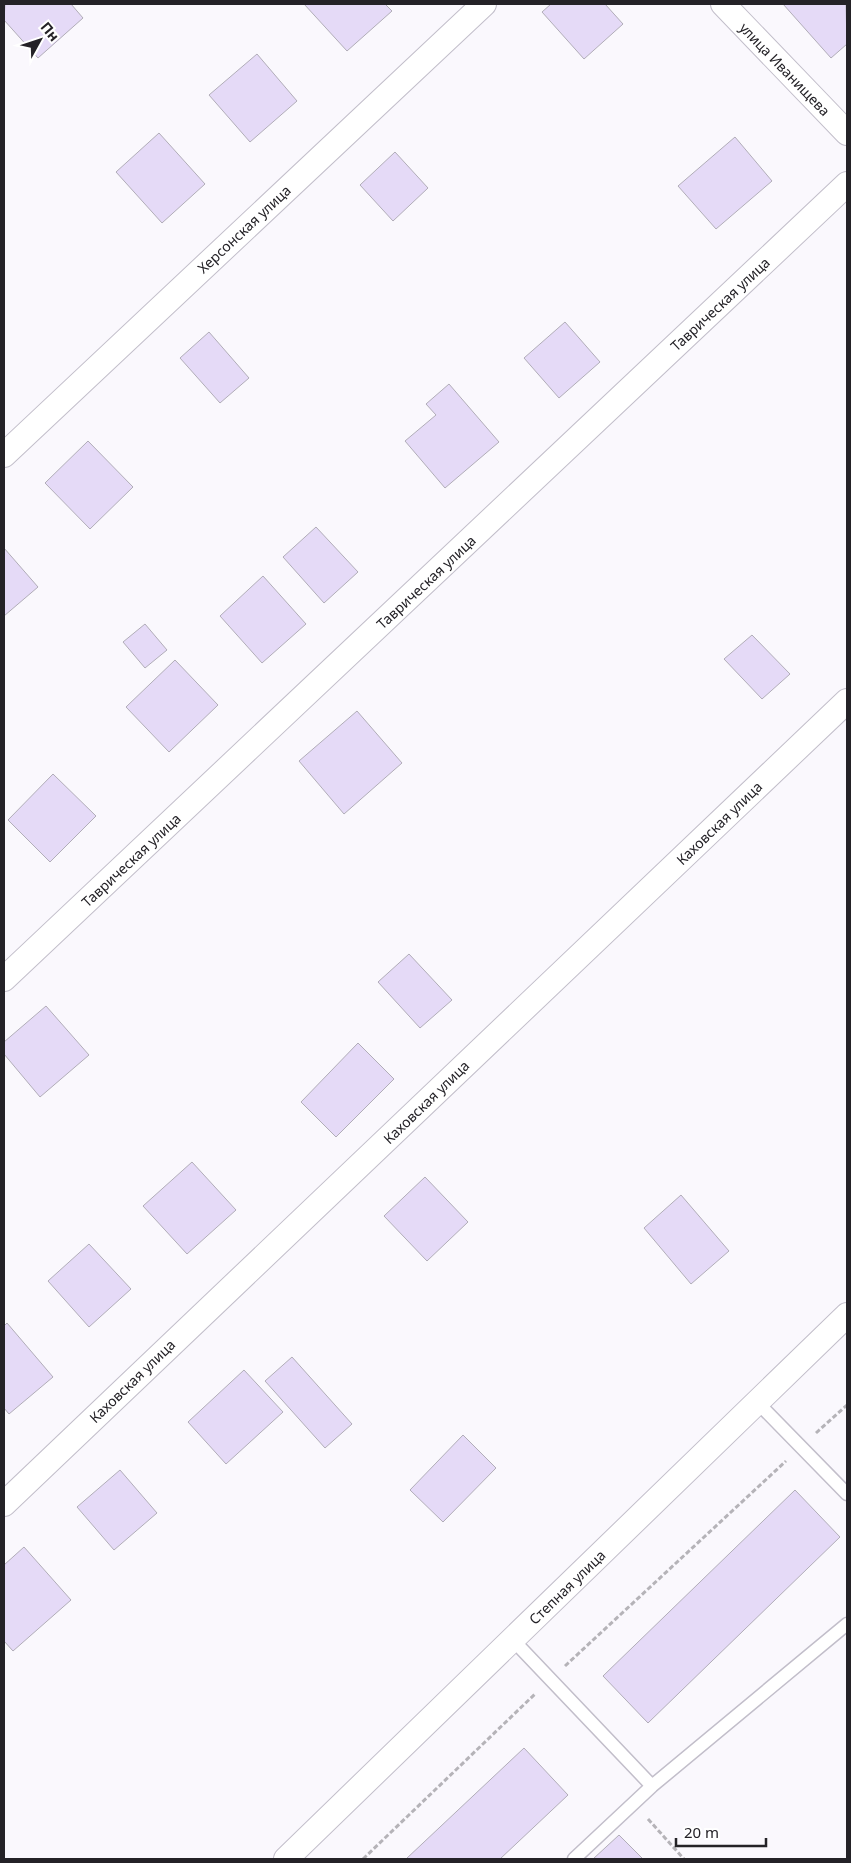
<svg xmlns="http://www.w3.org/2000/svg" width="851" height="1863" font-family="'Noto Sans',sans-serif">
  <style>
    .building { fill: #e5daf7; stroke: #b1adb8 }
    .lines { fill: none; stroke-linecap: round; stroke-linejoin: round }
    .lane-casing { stroke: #c2beca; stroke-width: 15 }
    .street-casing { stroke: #c2beca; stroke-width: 26 }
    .path { stroke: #b5b3b8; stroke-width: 3; stroke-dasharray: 5 2.5; stroke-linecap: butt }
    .lane { stroke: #fff; stroke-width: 12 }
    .street { stroke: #fff; stroke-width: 24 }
    .labels { text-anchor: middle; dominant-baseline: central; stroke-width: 4; stroke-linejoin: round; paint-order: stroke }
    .street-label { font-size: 14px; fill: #242227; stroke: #fff }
  </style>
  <rect width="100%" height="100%" fill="#faf8fd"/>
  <path class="building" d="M5 4H71L83 18 38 58 4 20Z
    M304 4H385L392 11 347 51Z
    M551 4H605L623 24 584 59 542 12Z
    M783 4H846L847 44 831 58Z
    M257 54 297 101 250 142 209 95Z
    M159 133 205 184 162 223 116 172Z
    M735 137 772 181 716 229 678 186Z
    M395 152 428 188 393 221 360 185Z
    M565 322 600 362 559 398 524 358Z
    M209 332 249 378 220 403 180 358Z
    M449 384 499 442 445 488 405 441 436 415 426 404Z
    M88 441 133 487 90 529 45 483Z
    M316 527 358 572 324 603 283 557Z
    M4 548 38 587 4 616Z
    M263 576 306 624 262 663 220 616Z
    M145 624 167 650 145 668 123 642Z
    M752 635 790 674 762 699 724 659Z
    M175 660 218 705 169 752 126 707Z
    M357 711 402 763 344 814 299 761Z
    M53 774 96 816 50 862 8 820Z
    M409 954 452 1000 420 1028 378 982Z
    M46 1006 89 1055 40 1097 4 1054V1042Z
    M358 1043 394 1079 336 1137 301 1102Z
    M192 1162 236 1210 187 1254 143 1206Z
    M425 1177 468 1222 427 1261 384 1216Z
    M681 1195 729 1251 691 1284 644 1228Z
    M89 1244 131 1289 89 1327 48 1281Z
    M7 1323 53 1377 9 1414 4 1408V1326Z
    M292 1357 352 1424 325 1448 265 1381Z
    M244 1370 283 1412 226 1464 188 1422Z
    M463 1435 496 1468 443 1522 410 1490Z
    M120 1470 157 1513 114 1550 77 1507Z
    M795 1490 840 1537 648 1723 603 1676Z
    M24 1547 71 1600 13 1651 4 1641V1565Z
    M524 1748 568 1795 500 1859H406Z
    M619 1835 643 1859H593Z"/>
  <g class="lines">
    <g class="lane-casing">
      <path id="lane" d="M757 1402 847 1494
        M513 1640 652 1786
        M574 1859 652 1786 847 1624"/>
    </g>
    <g class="street-casing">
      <path id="street" d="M723 4 847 133
        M4 455 484 4
        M4 979 847 184
        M4 1504 847 701
        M286 1859 847 1315"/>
    </g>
    <path class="path" d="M816 1433 847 1405
      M565 1666 786 1461
      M648 1819 684 1859
      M363 1859 535 1694"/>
    <use href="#lane" class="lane"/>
    <use href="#street" class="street"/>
  </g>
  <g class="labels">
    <g class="street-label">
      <text transform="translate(785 69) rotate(46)">улица Иванищева</text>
      <text transform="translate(244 229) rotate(-43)">Херсонская улица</text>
      <text transform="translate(720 304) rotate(-43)">Таврическая улица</text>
      <text transform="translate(426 582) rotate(-43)">Таврическая улица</text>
      <text transform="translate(719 823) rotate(-44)">Каховская улица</text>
      <text transform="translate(131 860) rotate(-43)">Таврическая улица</text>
      <text transform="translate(426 1102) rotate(-44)">Каховская улица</text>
      <text transform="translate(132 1381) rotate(-44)">Каховская улица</text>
      <text transform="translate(567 1587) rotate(-44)">Степная улица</text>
    </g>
  </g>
  <rect width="851" height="1863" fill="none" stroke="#242227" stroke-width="10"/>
  <g transform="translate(40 40) rotate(50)" stroke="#ffffff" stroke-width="4" paint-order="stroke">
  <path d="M0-4L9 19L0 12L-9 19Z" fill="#242227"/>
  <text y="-8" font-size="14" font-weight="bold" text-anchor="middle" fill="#242227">Пн</text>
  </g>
  <path d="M676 1838v8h90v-8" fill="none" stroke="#242227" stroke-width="2.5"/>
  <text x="684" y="1838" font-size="15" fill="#242227" stroke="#ffffff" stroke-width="4" paint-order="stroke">20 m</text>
</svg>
